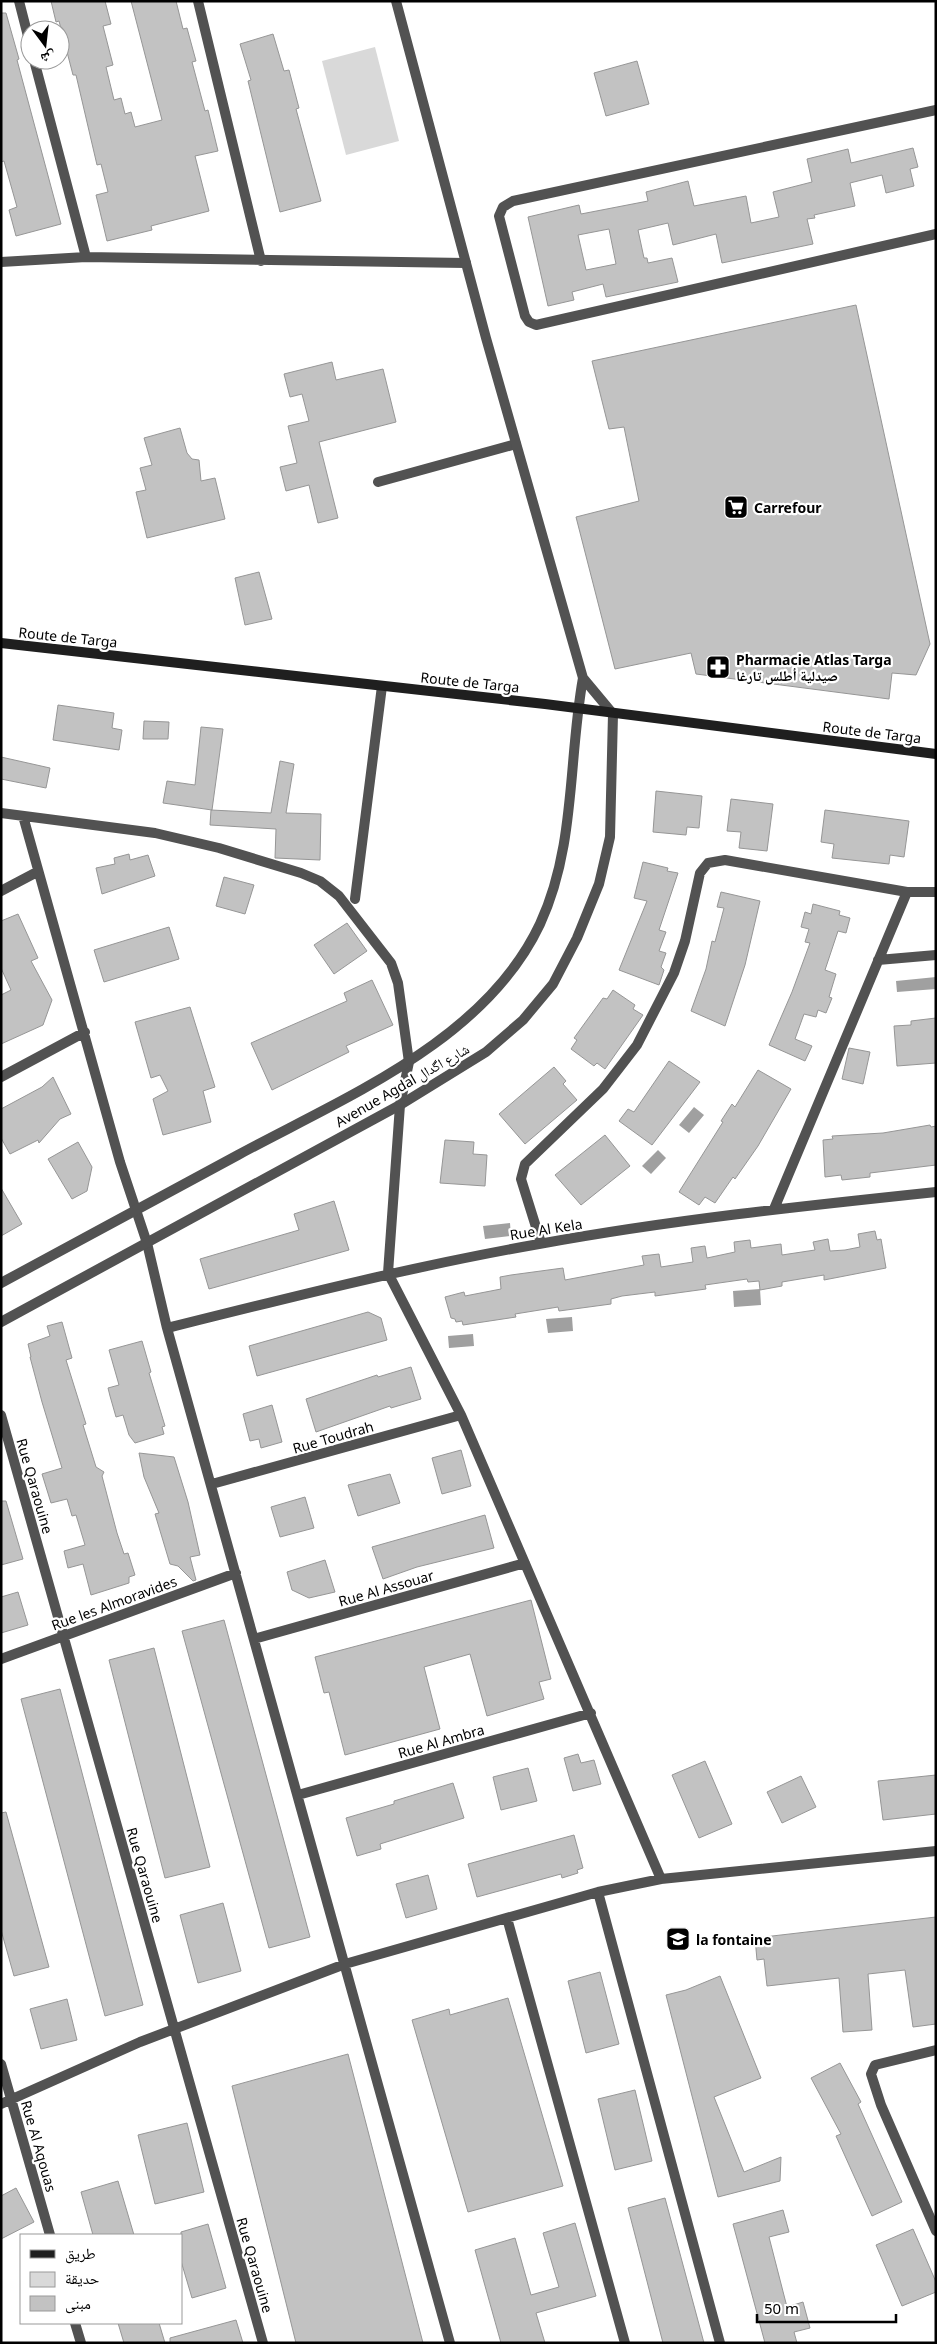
<svg xmlns="http://www.w3.org/2000/svg" width="937" height="2344" font-family="'Noto Sans','Noto Naskh Arabic',sans-serif">
  <style>
    .green { fill: #d9d9d9 }
    .water { fill: #a0a0a0 }
    .building { fill: #c2c2c2; stroke: #969696; fill-rule: evenodd }
    .lines { fill: none; stroke-linecap: round; stroke-linejoin: round }
    .minor { stroke: #525252; stroke-width: 10 }
    .tertiary { stroke: #525252; stroke-width: 10 }
    .secondary { stroke: #1f1f1f; stroke-width: 10 }
    .labels { text-anchor: middle; dominant-baseline: central; stroke-width: 4.5; stroke-linejoin: round; paint-order: stroke }
    .poi-label { font-size: 14px; font-weight: bold; fill: #000; stroke: #fff; text-anchor: start }
    .street-label { font-size: 14px; fill: #000; stroke: #fff }
  </style>
  <rect width="100%" height="100%" fill="#fff"/>
  <path class="green" d="M375 47 399 141 346 155 322 61Z"/>
  <path class="water" d="M936 977V989L897 992 896 981Z
    M694 1107 704 1115 689 1133 679 1125Z
    M658 1150 666 1158 651 1174 642 1166Z
    M510 1223 511 1236 485 1239 483 1226Z
    M760 1289 761 1305 734 1307 733 1291Z
    M572 1317 573 1331 548 1333 546 1319Z
    M473 1334 474 1346 449 1348 448 1336Z"/>
  <path class="building" d="M51 1H105L111 24 103 26 113 65 106 67 114 100 121 98 125 114 131 112 135 127 162 120 131 1H176L183 29 187 28 196 61 192 62 205 111 208 110 218 151 195 156 209 211 151 226 152 230 107 241 96 195 108 192 101 164 97 165 76 75H73L59 21 56 22Z
    M1 13H6L19 59 17 60 61 224 16 236 9 210 17 207 4 161 1 162Z
    M273 34 284 71 289 70 299 108 296 109 321 201 280 212 248 81 251 80 240 44Z
    M637 61 649 104 606 116 594 73Z
    M913 148 918 167 910 169 914 186 886 193 882 175 850 183 855 206 814 215 815 218 807 219 813 244 722 263 716 234 673 245 668 223 638 230 644 258H647L648 263 672 258 678 282 606 297 603 284 572 292 574 300 548 306 528 217 579 205 581 214 648 201 646 192 688 181 694 206 746 196 751 223 779 217 773 192 812 182 807 159 848 149 851 163ZM609 229 616 264 586 270 578 235Z
    M856 305 930 644 916 675 892 673 889 699 696 674 691 653 615 669 576 517 639 501 624 427 609 429 592 361Z
    M332 362 336 380 383 369 396 422 319 442 338 518 318 523 309 485 286 491 280 467 297 463 288 426 309 421 302 394 290 397 284 374Z
    M180 428 187 453 192 459 199 460 201 481 215 478 225 519 147 538 136 492 146 490 140 468 152 465 144 438Z
    M259 572 272 619 245 625 235 578Z
    M58 705 114 713 112 728 122 730 119 750 53 740Z
    M144 721 169 722 168 739H143Z
    M201 727 223 729 212 810 163 803 167 781 195 785Z
    M1 757 50 768 46 788 1 779Z
    M280 761 294 764 286 813 321 814 320 860 275 858 276 829 210 825 211 810 271 813Z
    M656 791 702 796 699 828 687 827 686 835 653 832Z
    M731 799 773 804 767 851 739 848 741 832 727 831Z
    M825 810 909 821 904 857 890 855 889 864 832 858 834 844 821 842Z
    M129 854 130 860 148 855 155 876 102 894 96 868 115 864 114 858Z
    M643 862 668 868 667 871 678 873 659 930 666 932 659 951 666 953 661 967 664 970 659 985 619 970 647 901 634 898Z
    M224 877 254 885 245 914 216 906Z
    M721 892 760 901 745 965 725 1026 691 1011 706 969 712 941 715 942 724 908 717 907Z
    M813 904 840 911 839 915 850 918 846 933 838 931 825 970 836 974 829 997 832 998 826 1013 818 1010 816 1017 804 1014 795 1039 812 1046 805 1061 769 1045 792 992 810 943 805 942 809 929 801 927 805 912 811 914Z
    M18 914 38 958 31 961 52 1000 43 1025 1 1044V995L11 990 1 968V921Z
    M347 923 367 951 334 974 314 945Z
    M169 927 179 959 104 982 94 950Z
    M372 980 393 1025 346 1046 349 1052 272 1090 251 1043 347 1001 344 993Z
    M613 990 635 1005 633 1009 643 1015 605 1069 597 1063 594 1066 571 1049 577 1040 574 1038 603 998 607 999Z
    M190 1007 215 1087 203 1091 211 1122 163 1135 153 1099 168 1091 160 1075 151 1078 135 1022Z
    M936 1018V1063L897 1066 894 1026 911 1025V1021Z
    M849 1048 870 1052 863 1084 842 1079Z
    M669 1061 700 1082 652 1145 619 1121 628 1109 634 1112Z
    M554 1067 566 1081 563 1084 577 1100 525 1144 499 1114Z
    M758 1070 791 1089 758 1146 735 1179 733 1177 715 1203 705 1197 699 1205 679 1192 723 1122 721 1121 732 1104 735 1107Z
    M53 1077 71 1114 60 1119 39 1143 38 1140 10 1154 1 1138V1109L42 1087Z
    M930 1125 931 1127 936 1126V1165L870 1173V1177L842 1180 841 1175 825 1177 823 1140 833 1139 832 1136 883 1133Z
    M605 1135 630 1166 581 1205 555 1175Z
    M445 1140 474 1142 473 1154 487 1155 485 1186 440 1183Z
    M78 1142 92 1167 87 1191 72 1199 48 1159Z
    M1 1188 22 1224 1 1236Z
    M334 1201 349 1250 209 1289 200 1259 299 1230 294 1214Z
    M875 1231 877 1240 881 1239 886 1268 824 1280V1275L782 1282V1286L760 1290 759 1281 748 1282 747 1279 705 1285 706 1289 655 1296V1292L622 1296 611 1299V1304L559 1311 558 1307 546 1309 515 1314 516 1317 463 1325 462 1321 456 1322 455 1319 451 1318 445 1297 464 1292 465 1296 501 1289 500 1277 511 1275 563 1268 565 1280 644 1265 642 1256 659 1254 661 1267 693 1262 691 1248 705 1246 707 1258 735 1252 734 1242 750 1240 751 1248 781 1244 782 1255 815 1250 813 1242 828 1239 830 1251 845 1250 860 1247 858 1234Z
    M368 1312 381 1318 387 1340 257 1376 249 1346Z
    M62 1322 72 1358 66 1360 86 1424 83 1425 96 1467 104 1472 102 1476 117 1533 124 1554 128 1553 135 1575 129 1577V1583L91 1595 83 1564 68 1568 64 1551 85 1545 76 1515 72 1516 67 1499 51 1503 42 1474 62 1468 42 1402 30 1357H31L28 1344 50 1336 47 1326Z
    M142 1341 151 1372 149 1373 165 1426 162 1427 164 1434 135 1443 129 1435 123 1415 116 1417 110 1396 108 1388 119 1385 109 1350Z
    M411 1367 421 1399 391 1408 390 1406 316 1432 306 1399 377 1375 378 1377Z
    M272 1405 282 1442 261 1448 259 1439 250 1441 243 1414Z
    M461 1450 471 1486 442 1494 432 1458Z
    M139 1453 174 1457 188 1502 200 1555 190 1557 196 1580 193 1581 178 1566 170 1564 155 1514 159 1513 144 1477Z
    M390 1474 400 1503 358 1516 348 1485Z
    M305 1497 314 1528 280 1537 271 1507Z
    M1 1501H6L23 1559 1 1565Z
    M485 1515 494 1548 417 1567 383 1579 372 1547Z
    M325 1560 335 1592 309 1598 292 1590 287 1572Z
    M18 1592 28 1625 1 1633V1597Z
    M531 1600 551 1679 539 1682 544 1699 487 1716 470 1654 424 1667 440 1729 345 1755 329 1692 324 1693 315 1657Z
    M224 1620 310 1937 269 1948 182 1631Z
    M154 1648 210 1867 165 1878 109 1660Z
    M60 1689 143 2005 105 2016 21 1699Z
    M578 1754 581 1763 594 1760 601 1784 573 1791 564 1758Z
    M705 1761 732 1824 699 1838 672 1775Z
    M528 1768 537 1801 501 1810 493 1777Z
    M936 1775V1814L883 1820 878 1781Z
    M801 1776 816 1807 782 1823 767 1792Z
    M453 1783 464 1818 380 1844 381 1849 357 1856 346 1818 394 1804V1801Z
    M6 1812 49 1967 14 1976 1 1930V1813Z
    M574 1835 583 1868 577 1870 578 1873 562 1878 561 1874 477 1897 468 1864Z
    M428 1875 437 1909 406 1918 396 1884Z
    M223 1903 241 1971 198 1983 180 1915Z
    M936 1917V2024L913 2027 905 1970 868 1974 872 2030 843 2032 839 1978 767 1986 764 1959 757 1960 755 1938Z
    M600 1972 619 2044 586 2053 568 1981Z
    M720 1976 761 2078 714 2097 744 2172 781 2157 780 2181 718 2197 666 1995 686 1990Z
    M508 1998 563 2186 468 2212 412 2020 449 2009 450 2015Z
    M67 1999 77 2040 41 2049 30 2009Z
    M348 2054 423 2343H296L232 2086Z
    M840 2063 861 2102 858 2104 902 2202 872 2216 836 2136 841 2134 811 2078Z
    M635 2090 652 2161 615 2170 598 2099Z
    M187 2123 204 2192 155 2204 138 2135Z
    M118 2181 134 2235H93L81 2192Z
    M16 2188 34 2222 1 2239V2196Z
    M665 2198 704 2343H663L628 2208Z
    M783 2210 789 2232 769 2237 787 2307 803 2302 810 2328 794 2332 797 2343H765L733 2224Z
    M575 2223 596 2296 536 2313 545 2343H501L475 2250 515 2238 531 2295 559 2287 543 2233Z
    M208 2224 226 2288 192 2298 181 2261V2232Z
    M913 2229 936 2282V2292L902 2306 876 2245Z
    M236 2320 243 2343H170V2338Z
    M118 2323H159L165 2343H124Z"/>
  <g class="lines">
    <path class="minor" d="M19 1 30 44
      M198 1 261 261
      M34 60 86 257
      M936 110 513 201 503 207 499 216 525 316 529 322 536 325 936 234
      M1 262 86 257 466 263
      M378 482 516 444
      M1 813 155 833 219 848 301 873 320 881 339 896 391 963 398 983 409 1062 400 1105 388 1273 461 1415 661 1879
      M23 816 120 1162 147 1243 167 1328 450 2343
      M1 891 37 872
      M355 899 382 686
      M878 960 936 955
      M1 1077 85 1032
      M774 1209 907 892
      M541 1243 521 1179 525 1164 603 1089 637 1045 674 973 685 941 700 873 708 863 725 860 907 892H936
      M167 1328C291 1297 414 1266 539 1244 670 1220 803 1206 936 1192
      M1 1415 263 2343
      M212 1484 461 1415
      M254 1639 525 1563
      M1 1659 236 1573
      M298 1795 591 1713
      M598 1892 720 2343
      M507 1918 625 2343
      M936 2050 875 2065 871 2074 881 2105 936 2231
      M1 2064 50 2235
      M1 2104 140 2042 345 1964 598 1892 661 1879 936 1851
      M75 2323 81 2343"/>
    <path class="tertiary" d="M1 1283C80 1240 159 1198 238 1155 345 1097 485 1041 540 924 576 846 568 761 583 678L486 338 396 1
      M1 1322 400 1105 486 1052 523 1020 553 984 577 938 599 884 610 837 613 714 583 678"/>
    <path class="secondary" d="M1 643 545 704 936 754"/>
  </g>
  <defs>
    <g id="supermarket-square" transform="scale(1.25)"><rect x="-9" y="-9" width="18" height="18" rx="4" fill="#000" stroke="#fff"/><path d="M-6-5.5h2.5l.6 2H6L4.5 2H-2.5L-4.4-4H-6ZM-1.5 3.2a1.3 1.3 0 1 0 .1 0ZM3 3.2a1.3 1.3 0 1 0 .1 0Z" fill="#fff"/></g>
    <g id="pharmacy-square" transform="scale(1.25)"><rect x="-9" y="-9" width="18" height="18" rx="4" fill="#000" stroke="#fff"/><path d="M-2-6h4v4h4v4h-4v4h-4v-4h-4v-4h4Z" fill="#fff"/></g>
    <g id="school-square" transform="scale(1.25)"><rect x="-9" y="-9" width="18" height="18" rx="4" fill="#000" stroke="#fff"/><path d="M0-5L7-2L0 1L-7-2ZM-4 1L0 2.5L4 1V4Q0 6-4 4Z" fill="#fff"/></g>
  </defs>
  <g fill-rule="evenodd">
    <use href="#supermarket-square" x="736" y="507"/>
    <use href="#pharmacy-square" x="718" y="667"/>
    <use href="#school-square" x="678" y="1939"/>
  </g>
  <g class="labels">
    <g class="poi-label">
      <text x="754" y="507">Carrefour</text>
      <text x="736" y="659">Pharmacie Atlas Targa<tspan x="736" dy="16">صيدلية أطلس تارغا</tspan></text>
      <text x="696" y="1939">la fontaine</text>
    </g>
    <g class="street-label">
      <text transform="translate(68 637) rotate(6)">Route de Targa</text>
      <text transform="translate(470 682) rotate(6)">Route de Targa</text>
      <text transform="translate(872 732) rotate(7)">Route de Targa</text>
      <text transform="translate(402 1085) rotate(-30)">Avenue Agdal شارع اگدال</text>
      <text transform="translate(546 1229) rotate(-9)">Rue Al Kela</text>
      <text transform="translate(333 1437) rotate(-16)">Rue Toudrah</text>
      <text transform="translate(35 1486) rotate(74)">Rue Qaraouine</text>
      <text transform="translate(386 1588) rotate(-16)">Rue Al Assouar</text>
      <text transform="translate(114 1603) rotate(-20)">Rue les Almoravides</text>
      <text transform="translate(441 1741) rotate(-16)">Rue Al Ambra</text>
      <text transform="translate(145 1875) rotate(74)">Rue Qaraouine</text>
      <text transform="translate(39 2146) rotate(74)">Rue Al Aqouas</text>
      <text transform="translate(255 2265) rotate(74)">Rue Qaraouine</text>
    </g>
  </g>
  <rect width="937" height="2344" fill="none" stroke="#000000" stroke-width="5"/>
  <rect x="20" y="2234" width="162" height="90" fill="#ffffff" stroke="#999999"/>
  <rect x="30" y="2250" width="25" height="8" fill="#1f1f1f" stroke="#999999"/>
  <text x="65" y="2259" font-size="15" fill="#000000">طريق</text>
  <rect x="30" y="2272" width="25" height="15" fill="#d9d9d9" stroke="#999999"/>
  <text x="65" y="2284" font-size="15" fill="#000000">حديقة</text>
  <rect x="30" y="2296" width="25" height="15" fill="#c2c2c2" stroke="#999999"/>
  <text x="65" y="2309" font-size="15" fill="#000000">مبنى</text>
  <g transform="translate(45 45) rotate(165)"><circle r="24" fill="#ffffff" stroke="#999999"/>
  <path d="M0-4L9 19L0 12L-9 19Z" fill="#000000"/>
  <text y="-8" font-size="14" font-weight="bold" text-anchor="middle" fill="#000000">ش</text>
  </g>
  <path d="M757 2314v8h139v-8" fill="none" stroke="#000000" stroke-width="2.5"/>
  <text x="764" y="2314" font-size="15" fill="#000000" stroke="#ffffff" stroke-width="4" paint-order="stroke">50 m</text>
</svg>
